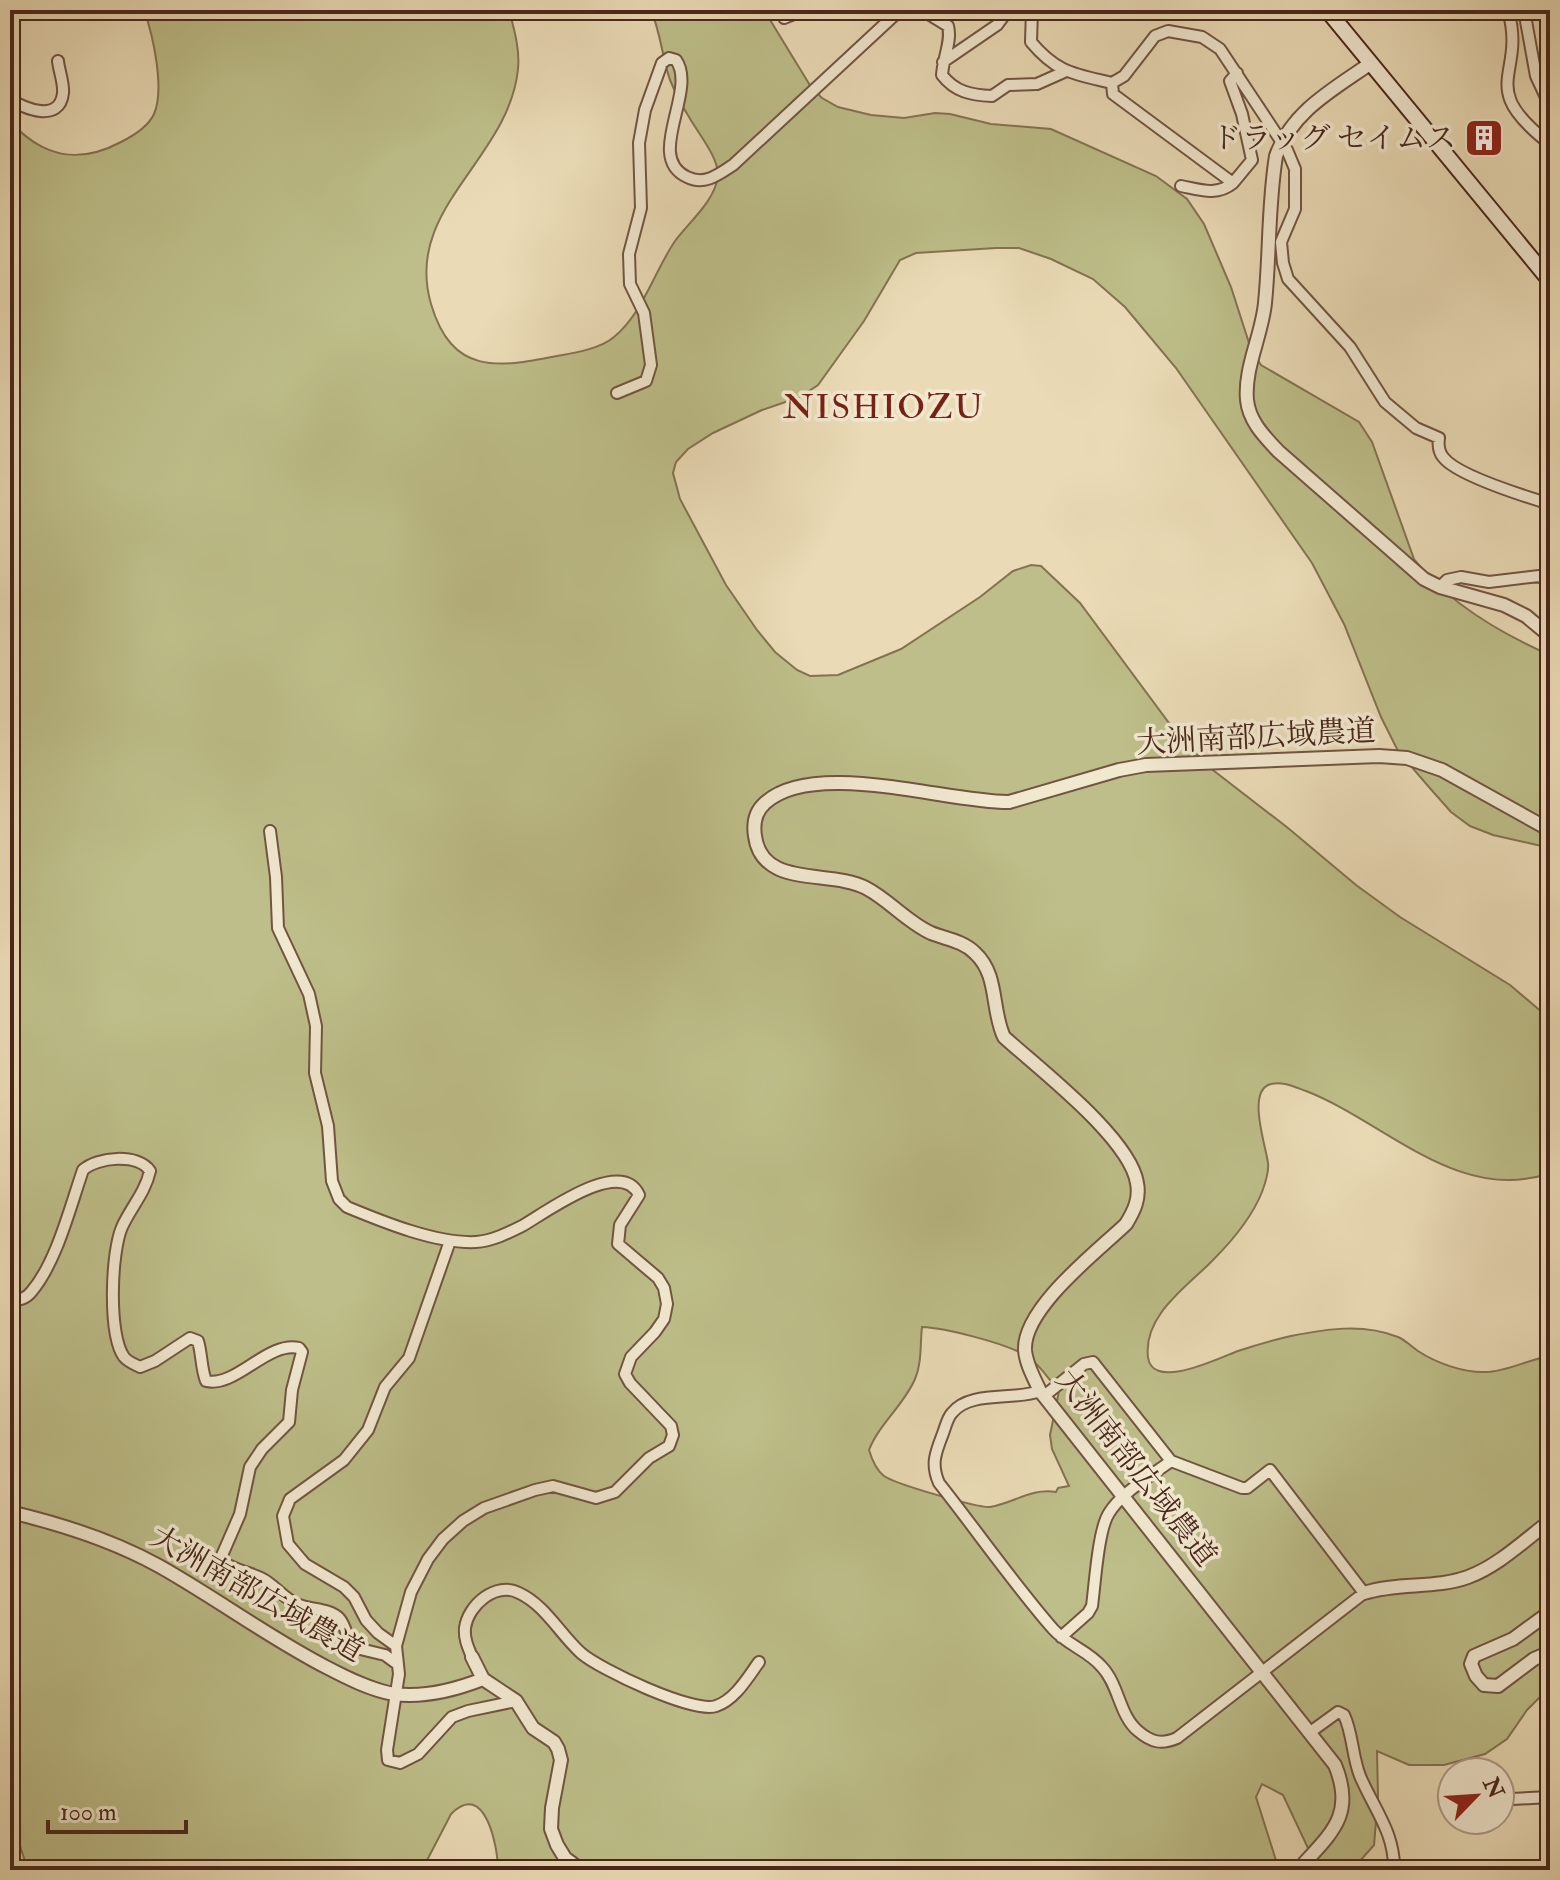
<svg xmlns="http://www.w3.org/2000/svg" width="1560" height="1880" font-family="'IM FELL Double Pica','Noto Serif JP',serif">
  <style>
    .green { fill: #bdbe89; stroke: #847252; stroke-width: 2; fill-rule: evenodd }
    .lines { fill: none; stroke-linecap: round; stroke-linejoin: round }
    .river { stroke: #99bca8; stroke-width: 16 }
    .minor-casing { stroke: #725442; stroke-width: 14 }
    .tertiary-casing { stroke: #725442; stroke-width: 16 }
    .secondary-casing { stroke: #4a271b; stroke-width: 18 }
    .minor { stroke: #f1e8d0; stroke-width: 10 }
    .tertiary { stroke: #f1e8d0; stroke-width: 12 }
    .secondary { stroke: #f1e8d0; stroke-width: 14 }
    .labels { text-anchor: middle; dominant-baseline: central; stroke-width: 7; stroke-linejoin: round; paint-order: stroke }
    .poi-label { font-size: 30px; fill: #4a271b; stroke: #f1e8d0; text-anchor: end }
    .street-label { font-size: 30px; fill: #4a271b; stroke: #f1e8d0 }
    .quarter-label { font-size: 34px; letter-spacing: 2px; fill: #7a1f14; stroke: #f1e8d0 }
  </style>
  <rect width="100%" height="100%" fill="#eadbb6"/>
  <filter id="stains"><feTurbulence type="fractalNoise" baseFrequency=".0025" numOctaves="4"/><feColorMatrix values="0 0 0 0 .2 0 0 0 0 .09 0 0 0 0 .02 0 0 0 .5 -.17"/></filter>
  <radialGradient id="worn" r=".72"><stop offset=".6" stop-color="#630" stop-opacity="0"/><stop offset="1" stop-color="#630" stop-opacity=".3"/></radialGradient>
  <path class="green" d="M144 10H509C514 29 520 49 518 69 509 160 403 208 431 304 452 375 497 368 557 356 574 353 600 349 614 337 643 313 654 272 675 241 689 222 715 201 718 176 719 158 698 133 689 117 682 106 675 92 670 80 662 57 661 34 651 10H764L811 87 822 98 838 107 871 115 904 118 935 113 950 114 991 124 1051 129 1156 176 1187 199 1204 224 1231 287 1251 349 1261 365 1359 422 1372 442 1414 559C1448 603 1500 633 1550 655V848L1493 835 1470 826 1451 812 1428 786 1398 751 1381 717 1344 624 1312 563 1176 368 1125 307 1093 279 1051 259 1019 248H996L916 253 900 260 864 321 818 385 800 397 762 410 713 433 688 449 676 462 673 473 680 499 726 585 757 630 775 652 797 670 810 676 838 675 901 649 980 597 1013 571 1031 565 1041 566 1080 603 1172 727 1209 767 1288 828 1356 885 1400 917 1510 985 1550 1019V1173C1459 1205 1384 1121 1306 1091 1295 1087 1283 1081 1271 1084 1246 1090 1266 1146 1268 1163 1269 1171 1265 1184 1262 1192 1252 1217 1232 1241 1213 1260 1188 1286 1143 1315 1148 1357 1152 1392 1221 1357 1238 1351 1256 1345 1273 1340 1291 1336 1326 1329 1363 1323 1398 1337 1405 1340 1411 1346 1418 1351 1436 1363 1464 1373 1486 1372 1505 1372 1530 1359 1550 1356V1687L1527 1710 1507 1739 1485 1754 1444 1765H1409L1377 1751 1378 1797 1374 1845 1352 1870H1322L1316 1865 1283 1795 1262 1784 1256 1797 1279 1870H498C498 1847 485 1779 451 1814L422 1870H28L10 1816V121C42 157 78 165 121 142 133 136 148 127 154 114 165 89 153 35 144 10ZM922 1327C946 1328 1004 1343 1025 1355 1039 1363 1048 1379 1059 1391L1050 1435 1052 1449 1069 1486 1058 1488 1056 1492C1031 1488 1014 1503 990 1507 978 1508 895 1484 884 1476 876 1470 872 1460 869 1450 879 1424 904 1405 915 1379 922 1363 920 1344 922 1327Z"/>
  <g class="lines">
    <path class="river" d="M1550 10V12"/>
    <g class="minor-casing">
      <path id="minor" d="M922 10 948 26C952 41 943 58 942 75 955 92 971 95 992 96L1008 85 1037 84 1064 72
        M1032 10 1031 42C1057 73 1074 74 1112 83L1124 76 1155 36 1168 31 1202 37 1220 49 1287 150 1295 169V209L1281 242 1283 263 1288 279 1350 347 1385 402 1416 428 1439 438C1438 445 1438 451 1443 457 1456 475 1527 497 1550 504
        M1508 10C1527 77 1474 85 1550 144
        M1524 10 1536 76 1550 106
        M784 18 804 10
        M943 62 997 25 1008 10
        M1112 83 1113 94 1233 183 1252 160 1242 114 1230 81 1237 73
        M10 99C24 109 60 123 63 93 64 83 59 71 58 61
        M1181 186C1201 190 1217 196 1233 183
        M617 393 646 381 651 365 649 350 644 313 630 284 629 254 641 208 639 143 645 110 662 63 669 58 676 60C698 91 644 157 687 177 705 186 719 174 733 165L900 10
        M1440 587 1447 580 1461 577 1489 582 1539 576 1550 582
        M270 831 276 877 278 928 309 994 316 1026 315 1073 328 1126 332 1181 339 1199 347 1207C383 1222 437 1244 476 1242 492 1241 508 1233 522 1226 545 1213 621 1156 639 1195L620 1225 618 1244 658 1278 664 1288 667 1304 664 1319 655 1332 631 1357 625 1374 630 1383 671 1426 673 1435 669 1446 649 1458 615 1492 596 1498 553 1486 535 1490 484 1508 463 1521 443 1539 428 1559 411 1592 396 1646 399 1674 387 1750 388 1760 400 1763 418 1754 452 1717 468 1711 516 1701
        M10 1301C19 1300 26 1299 32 1291 57 1261 70 1207 83 1170 97 1157 138 1153 150 1171 145 1193 131 1207 122 1227 111 1252 108 1335 124 1357 128 1362 134 1364 140 1367L155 1361 190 1338 198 1341C202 1355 201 1368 206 1381 236 1388 267 1341 299 1348L302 1352 292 1390 289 1422 262 1449 250 1467 240 1514 220 1560C233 1570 246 1571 261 1578 274 1584 283 1598 297 1604 310 1610 329 1608 339 1618 347 1627 346 1637 352 1647L385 1655 396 1663
        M1040 1391C1014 1401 970 1390 952 1413 947 1418 945 1429 942 1436 935 1454 931 1465 939 1483 977 1531 1013 1583 1053 1629 1067 1645 1089 1651 1102 1667 1119 1685 1119 1715 1138 1731 1151 1742 1161 1745 1177 1738L1364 1593 1270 1470 1247 1488H1242L1171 1461 1093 1362 1084 1364 1044 1396
        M1061 1637 1088 1613 1092 1606C1095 1584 1098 1530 1109 1513 1122 1492 1151 1476 1171 1461
        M396 1646 378 1633 366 1620 354 1597 344 1587 305 1564 288 1544 283 1516 290 1499 344 1460 368 1430 385 1387 409 1358 450 1241
        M472 1657C468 1647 464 1639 465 1628 468 1605 496 1581 519 1593 545 1605 560 1634 581 1653 599 1669 694 1714 716 1706 735 1700 748 1677 759 1662
        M1309 1733 1338 1712 1344 1715C1353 1734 1352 1756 1360 1776 1374 1809 1395 1833 1394 1870
        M1512 1799 1550 1797"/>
    </g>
    <g class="tertiary-casing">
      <path id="tertiary" d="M1371 63C1334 89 1292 111 1276 156 1268 205 1270 254 1265 303 1262 335 1244 368 1247 400 1249 421 1264 436 1278 451L1424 579 1440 587 1504 605 1526 616 1550 636
        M10 1512C61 1524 112 1540 159 1566 216 1598 268 1637 326 1667 347 1678 371 1690 394 1694 425 1698 455 1690 483 1679
        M1364 1593C1398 1582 1435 1589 1468 1577 1498 1566 1525 1540 1550 1521
        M1550 1612 1513 1639 1474 1656 1471 1664 1476 1676 1484 1685 1498 1686 1534 1659 1550 1652
        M472 1657 483 1679 516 1701 533 1728 554 1742 558 1749 561 1760 552 1808 551 1829 557 1845 565 1858 581 1870
        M1298 1870C1330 1834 1356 1816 1335 1765L1040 1391C1034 1378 1026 1364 1025 1350 1023 1308 1098 1251 1126 1224 1134 1211 1140 1199 1137 1183 1130 1138 1038 1068 1004 1037 991 1010 999 975 975 953 963 941 946 939 931 933 907 922 889 900 866 888 830 869 762 889 755 836 753 823 756 811 765 803 814 758 949 803 1009 802L1119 770 1146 765 1379 756 1407 758 1442 770 1550 830"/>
    </g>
    <g class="secondary-casing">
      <path id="secondary" d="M1327 10 1550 281"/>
    </g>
    <use href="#minor" class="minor"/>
    <use href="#tertiary" class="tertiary"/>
    <use href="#secondary" class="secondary"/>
  </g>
  <defs>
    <g id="building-square" transform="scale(2)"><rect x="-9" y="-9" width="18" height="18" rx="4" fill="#8f2418" stroke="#f1e8d0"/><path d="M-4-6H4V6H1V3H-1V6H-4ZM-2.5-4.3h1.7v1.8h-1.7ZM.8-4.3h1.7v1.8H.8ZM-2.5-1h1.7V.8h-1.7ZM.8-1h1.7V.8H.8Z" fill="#fff"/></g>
  </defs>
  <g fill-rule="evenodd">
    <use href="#building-square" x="1484" y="138"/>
  </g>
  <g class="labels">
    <g class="poi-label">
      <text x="1456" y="138">ドラッグ セイムス</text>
    </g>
    <g class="street-label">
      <text transform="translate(1256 737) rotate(-3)">大洲南部広域農道</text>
      <text transform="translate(1136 1468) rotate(52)">大洲南部広域農道</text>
      <text transform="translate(257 1594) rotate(30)">大洲南部広域農道</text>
    </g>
    <g class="quarter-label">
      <text x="884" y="407">NISHIOZU</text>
    </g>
  </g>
  <rect width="1560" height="1880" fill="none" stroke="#eadbb6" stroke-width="40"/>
  <rect x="12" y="12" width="1536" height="1856" fill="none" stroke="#4a271b" stroke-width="4"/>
  <rect x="20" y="20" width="1520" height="1840" fill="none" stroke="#4a271b" stroke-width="2"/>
  <g transform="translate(1476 1796) rotate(65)"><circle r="38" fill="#f1e8d0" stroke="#ae9b88" stroke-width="2"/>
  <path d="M0-6L14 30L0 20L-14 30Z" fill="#8f2418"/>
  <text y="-12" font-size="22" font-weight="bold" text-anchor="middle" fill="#4a271b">N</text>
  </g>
  <path d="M48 1820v12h138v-12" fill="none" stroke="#4a271b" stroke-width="4"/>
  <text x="60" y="1820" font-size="24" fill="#4a271b" stroke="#f1e8d0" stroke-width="6" paint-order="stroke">100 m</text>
  <rect width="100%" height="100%" filter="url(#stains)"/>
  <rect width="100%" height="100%" fill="url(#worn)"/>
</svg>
